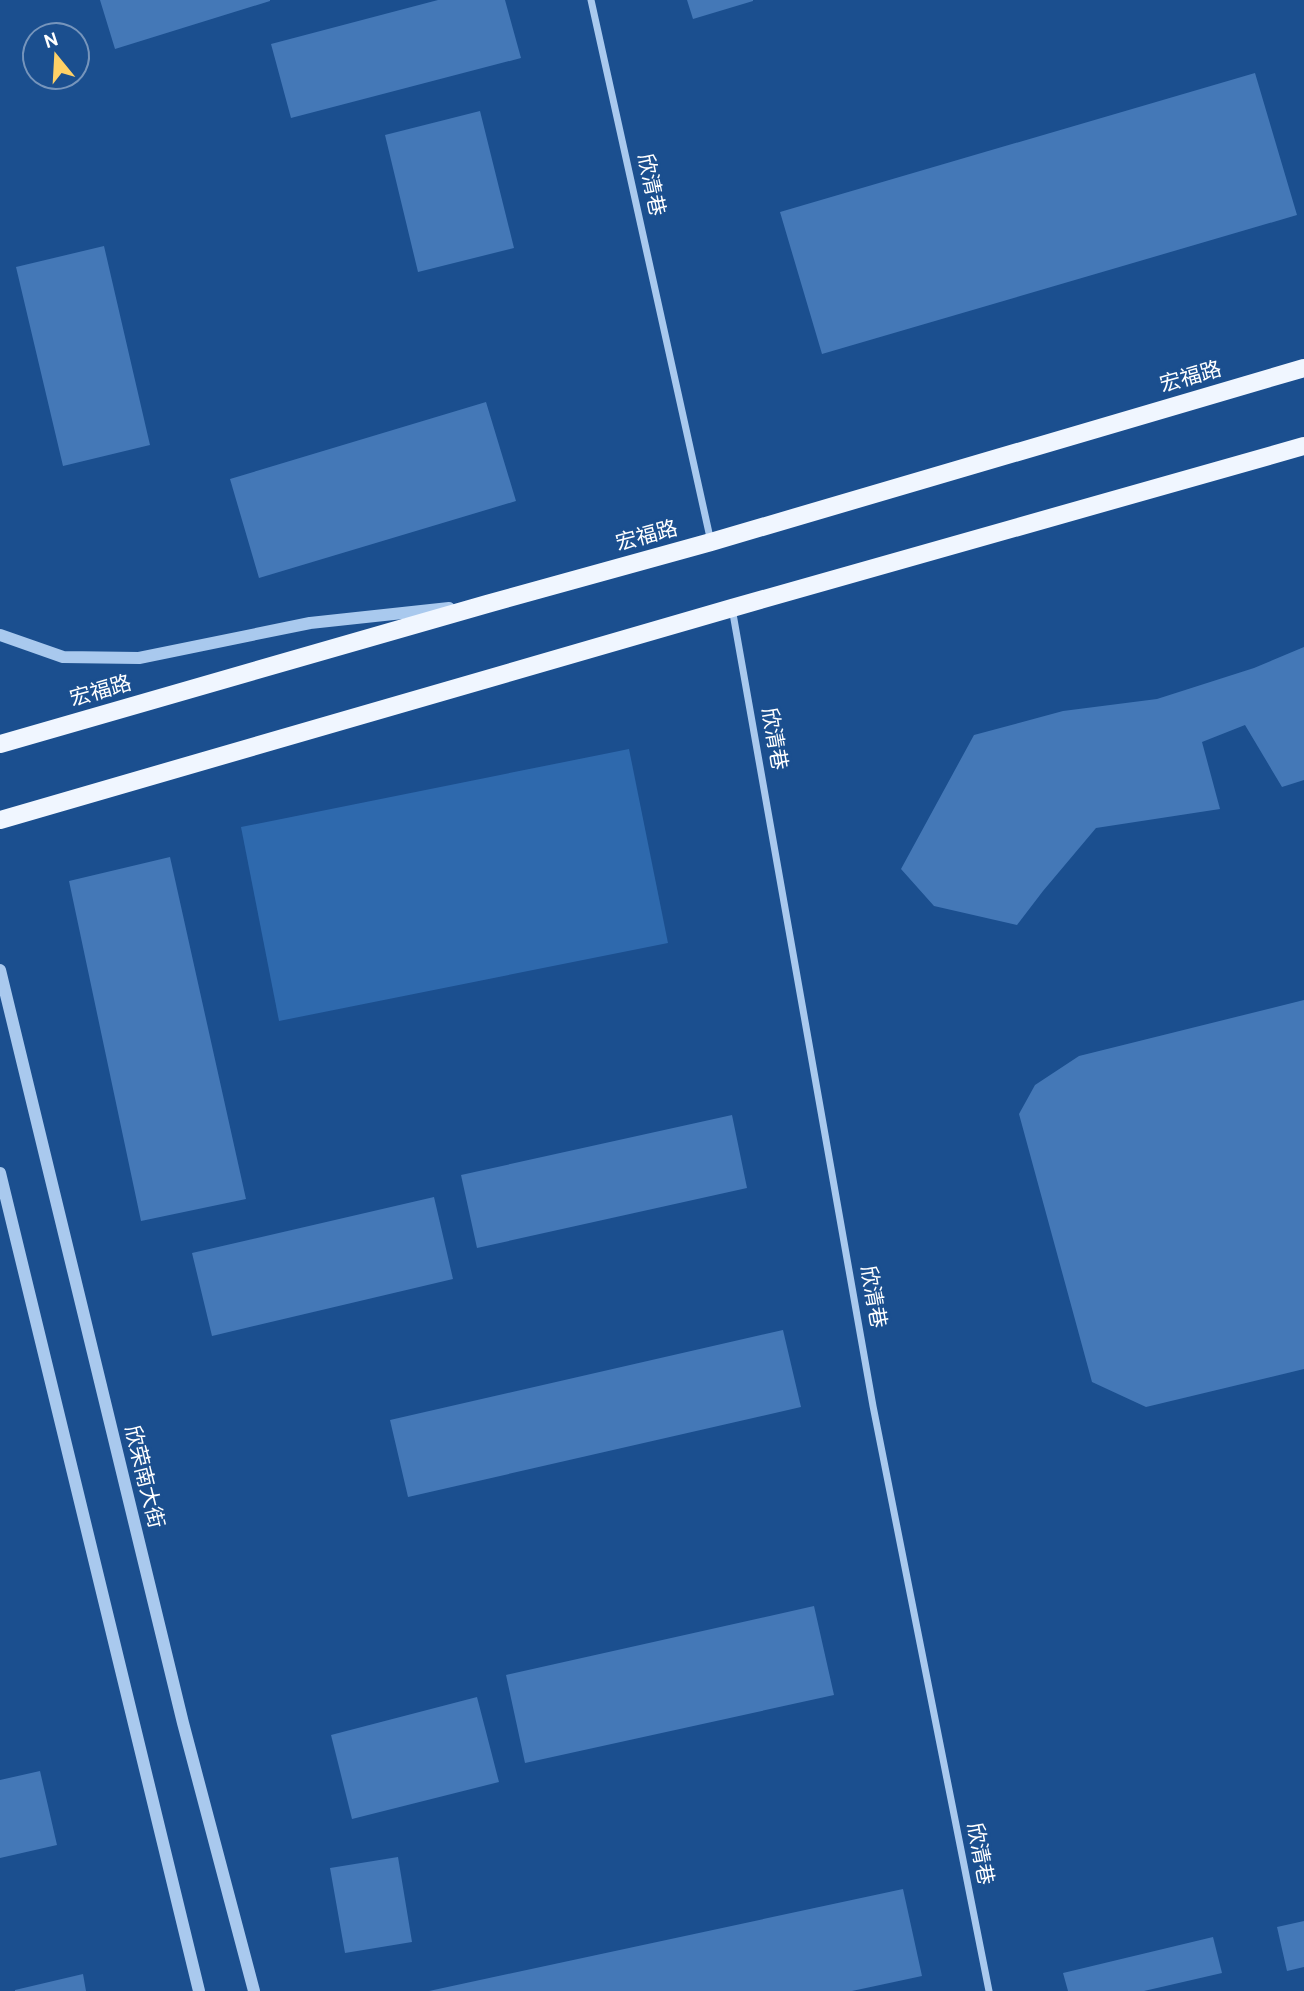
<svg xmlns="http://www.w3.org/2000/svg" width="1304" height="1991" font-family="Overpass,'Noto Sans SC',sans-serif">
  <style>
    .green { fill: #2e69ad }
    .building { fill: #4478b7 }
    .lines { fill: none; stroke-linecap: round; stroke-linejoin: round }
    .minor { stroke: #a9c9ee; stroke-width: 7 }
    .tertiary { stroke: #a9c9ee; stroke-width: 12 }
    .primary { stroke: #f0f6ff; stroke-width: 18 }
    .labels { text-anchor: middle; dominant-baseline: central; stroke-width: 6; stroke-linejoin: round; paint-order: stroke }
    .street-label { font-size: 21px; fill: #fff; stroke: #1b4f8f }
  </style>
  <rect width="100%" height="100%" fill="#1b4f8f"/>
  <path class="green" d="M629 749 668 943 279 1021 241 827Z"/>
  <path class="building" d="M100 0H270V1L115 49Z
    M438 0H505L521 58 291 118 271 44Z
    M687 0H753V1L693 19Z
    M1255 73 1297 215 822 354 780 212Z
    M480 111 514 248 418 272 385 135Z
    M104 246 150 445 63 466 16 267Z
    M486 402 516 501 259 578 230 479Z
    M1304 647V780L1282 787 1245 725 1202 742 1220 809 1096 828 1043 891 1017 925 934 906 901 869 974 735 1063 711 1157 699 1254 668Z
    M170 857 246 1199 141 1221 69 881Z
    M1304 1000V1369L1146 1407 1092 1382 1019 1114 1035 1085 1079 1056Z
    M732 1115 747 1188 477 1248 461 1175Z
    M434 1197 453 1279 212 1336 192 1253Z
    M783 1330 801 1407 408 1497 390 1420Z
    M814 1606 834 1695 525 1763 506 1675Z
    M477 1697 499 1782 352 1819 331 1735Z
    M40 1771 57 1845 0 1858V1780Z
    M398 1857 412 1942 345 1953 330 1868Z
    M903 1889 922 1976 852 1991H429Z
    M1304 1921V1967L1287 1971 1277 1927Z
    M1213 1937 1222 1973 1144 1991H1068L1063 1973Z
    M83 1974 86 1991H15V1990Z"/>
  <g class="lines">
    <path class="minor" d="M591 0 711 542
      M732 608 873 1406 989 1991"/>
    <path class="tertiary" d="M0 635 63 657 139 658 310 623 449 608
      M0 970 183 1723 254 1991
      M0 1173 199 1991"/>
    <path class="primary" d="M0 744 487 604 711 542 1304 368
      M0 820 732 608 1304 446"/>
  </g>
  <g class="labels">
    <g class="street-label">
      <text transform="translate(650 185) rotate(78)">欣清巷</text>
      <text transform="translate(1191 378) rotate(-16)">宏福路</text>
      <text transform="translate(647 537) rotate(-15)">宏福路</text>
      <text transform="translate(101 692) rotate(-16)">宏福路</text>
      <text transform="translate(773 739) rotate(80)">欣清巷</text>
      <text transform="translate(872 1297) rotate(80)">欣清巷</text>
      <text transform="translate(143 1477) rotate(76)">欣荣南大街</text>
      <text transform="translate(979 1854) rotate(79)">欣清巷</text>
    </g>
  </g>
  <g transform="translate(56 56) rotate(342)"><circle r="33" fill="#1b4f8f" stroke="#7695bc" stroke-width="2"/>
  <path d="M0-5L12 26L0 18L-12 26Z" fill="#ffd166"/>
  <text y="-10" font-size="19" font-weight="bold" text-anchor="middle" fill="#ffffff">N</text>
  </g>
</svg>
